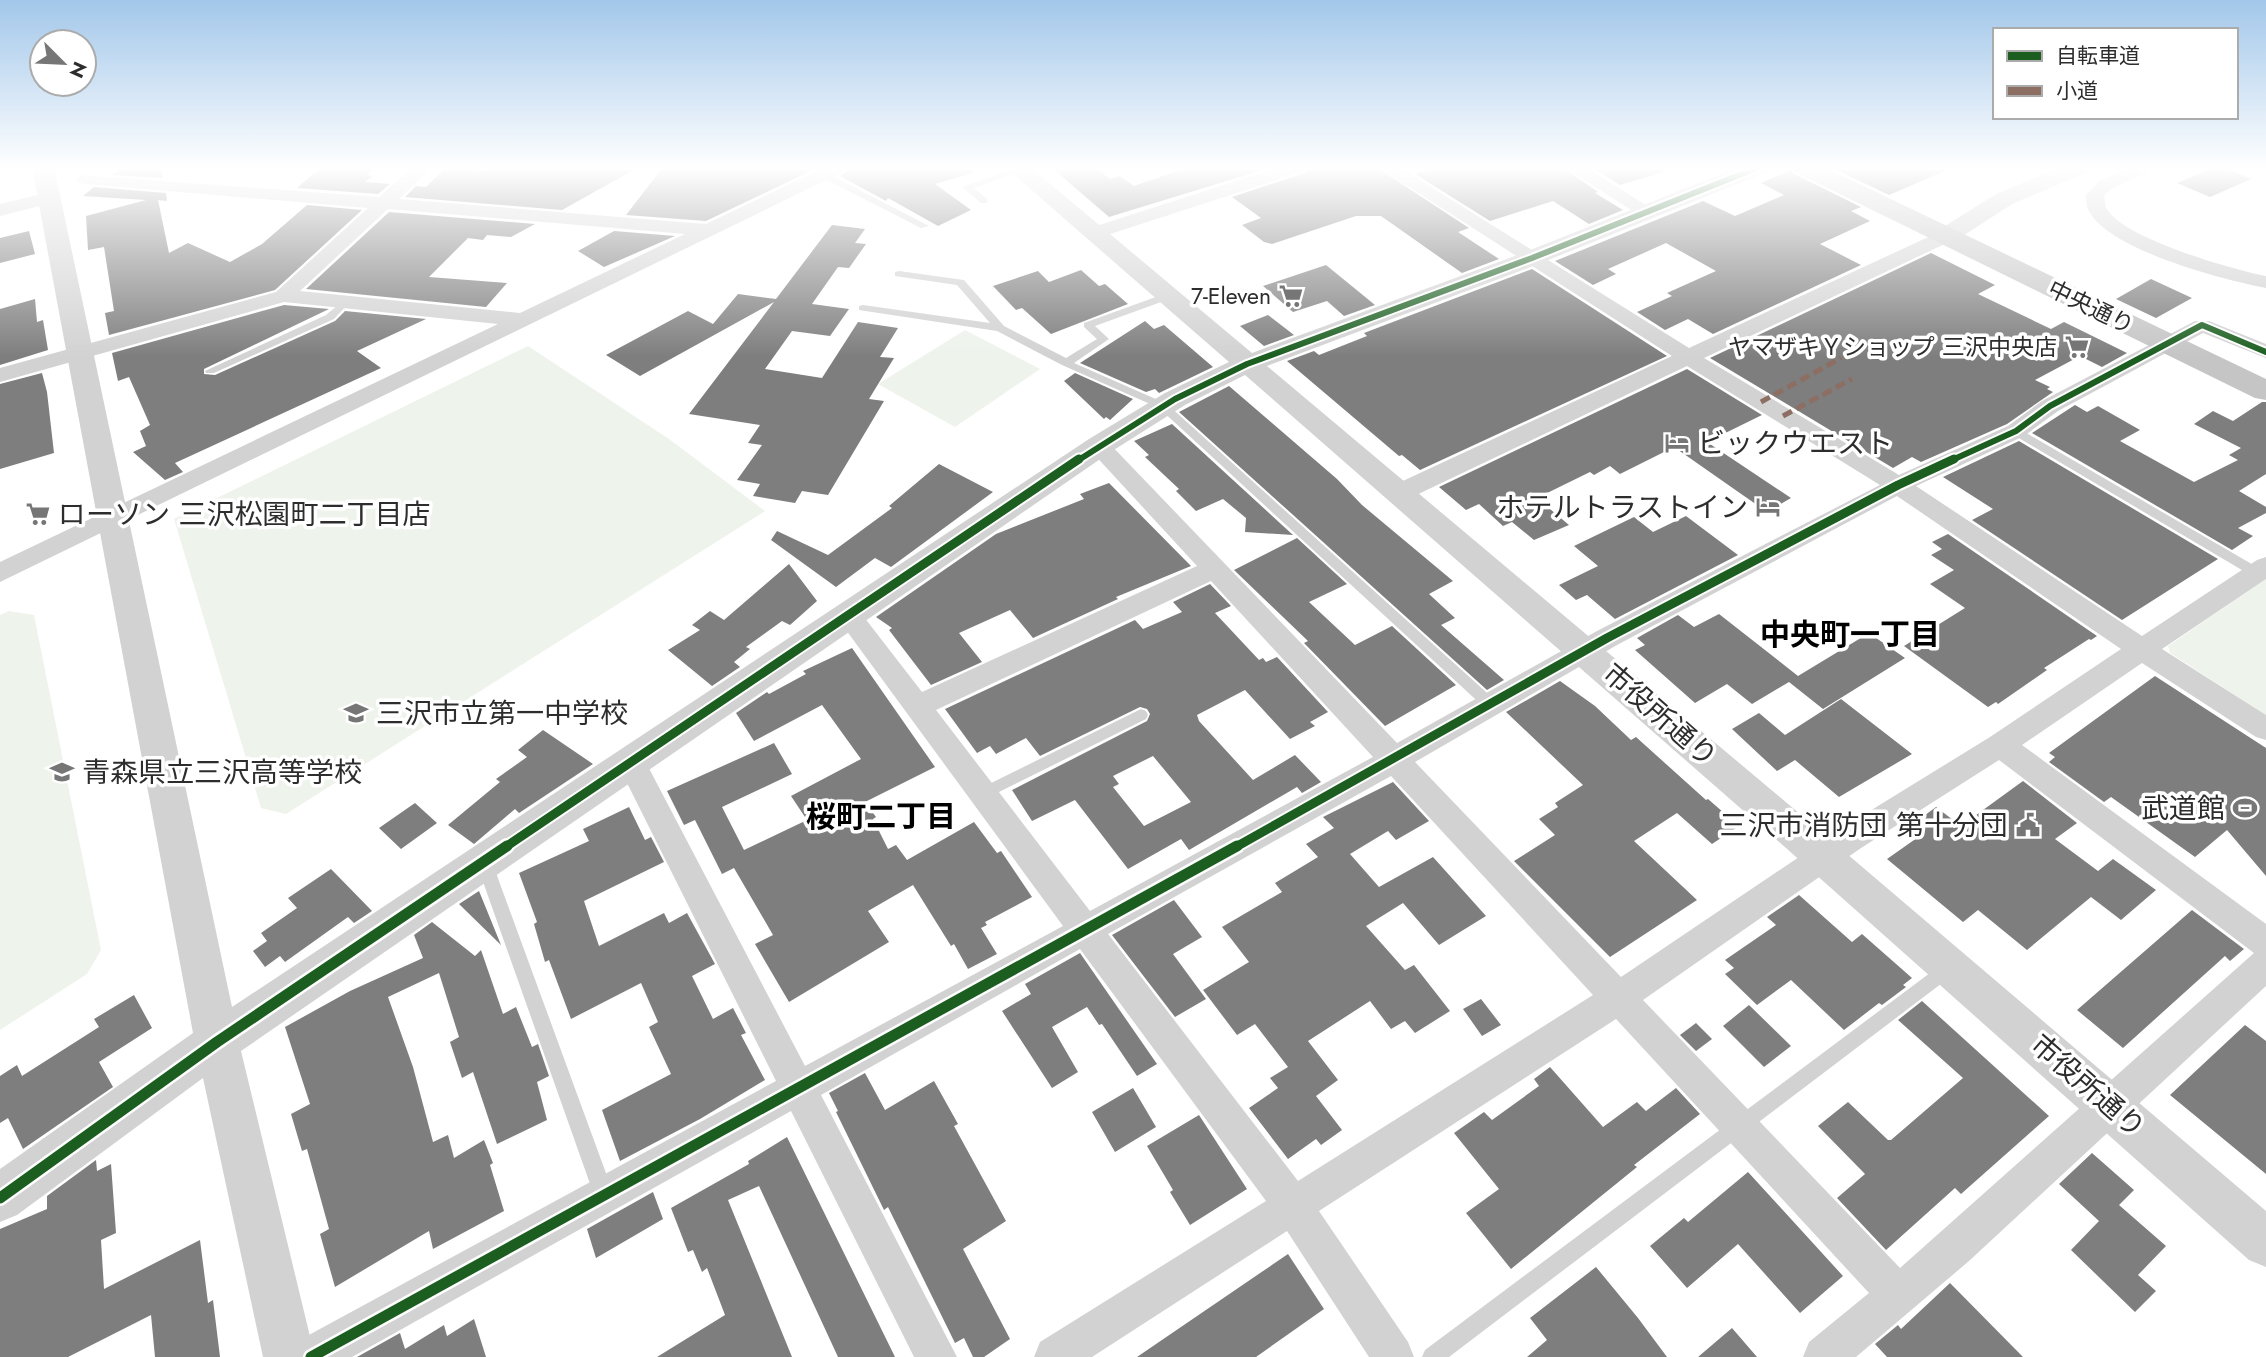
<svg xmlns="http://www.w3.org/2000/svg" width="2266" height="1357" font-family="Jost,'Noto Sans JP',sans-serif">
  <style>
    .green { fill: #eef3ec }
    .building { fill: #7e7e7e; fill-rule: evenodd }
    .lines { fill: none; stroke-linecap: round; stroke-linejoin: round }
    .service { fill: #d2d2d2; fill-rule: evenodd }
    .minor { fill: #d2d2d2; fill-rule: evenodd }
    .tertiary { fill: #d2d2d2; fill-rule: evenodd }
    .primary { fill: #c5c5c5; fill-rule: evenodd }
    .quiet { stroke: #8d6e63; stroke-width: 5; stroke-dasharray: 10 5; stroke-linecap: butt }
    .cycleway-far2-casing { stroke: #fff; stroke-width: 10 }
    .cycleway-far1-casing { stroke: #fff; stroke-width: 13 }
    .cycleway-casing { stroke: #fff; stroke-width: 16 }
    .cycleway-far2 { stroke: #1b5e20; stroke-width: 6 }
    .cycleway-far1 { stroke: #1b5e20; stroke-width: 9 }
    .cycleway { stroke: #1b5e20; stroke-width: 11 }
    .labels { text-anchor: middle; dominant-baseline: central; stroke-width: 7; stroke-linejoin: round; paint-order: stroke }
    .far-poi-label { font-size: 23px; fill: #2d2d2d; stroke: #fff; text-anchor: end }
    .far-street-label { font-size: 23px; fill: #2d2d2d; stroke: #fff }
    .poi-label { font-size: 28px; fill: #2d2d2d; stroke: #fff; text-anchor: start }
    .street-label { font-size: 28px; fill: #2d2d2d; stroke: #fff }
    .neighbourhood-label { font-size: 30px; font-weight: bold; fill: #000; stroke: #fff }
  </style>
  <rect width="100%" height="100%" fill="#fff"/>
  <path class="green" d="M965 330 1040 369 955 427 878 384Z
    M528 346 669 439 765 511 286 814 261 808 174 519Z
    M2266 579V715L2170 653 2168 646Z
    M9 611 34 615 101 950 87 974 0 1030V615Z"/>
  <path class="building" d="M123 167 161 169 163 178 112 175Z
    M321 167H376L367 175 373 176 365 182 390 184 378 194 297 188Z
    M446 167 486 170V167H639L562 210 405 197 416 186 426 187Z
    M663 167H819L706 221 626 215Z
    M851 167H972L973 173 935 184 971 210 938 226 888 198 886 201 840 176Z
    M1051 167H1095L1110 179 1120 176 1134 186 1189 167H1272L1109 217Z
    M1310 167H1376L1469 228 1458 232 1499 259 1462 273 1381 216H1356L1272 244 1264 242 1242 225 1261 218 1232 197 1305 173Z
    M1436 167H1562L1598 192 1595 193 1623 210 1589 224 1553 201 1490 221 1415 174Z
    M1591 167H1662L1663 172 1620 185Z
    M1830 167H1954L1889 195Z
    M2215 167H2223L2251 179 2210 197 2177 183Z
    M1791 170 1794 174 1861 207 1851 211 1870 221 1820 244 1861 265 1713 334 1688 319 1665 330 1637 312 1672 296 1667 293 1716 271 1666 243 1608 269 1616 274 1593 285 1555 261 1703 201 1735 216 1784 195 1761 183Z
    M94 187 166 193 167 201 158 200 169 253 188 243 230 262 262 244 307 205 362 210 275 290 109 335 105 313 114 311 104 247 88 250 86 216 146 200 83 196Z
    M389 212 535 224 511 237 487 235 483 240 468 238 429 277 507 283 486 307 306 289Z
    M832 225 865 229 855 243 866 244 849 268 838 267 812 304 849 309 830 336 792 331 765 369 822 378 858 322 898 328 880 357 894 358 869 399 884 401 828 495 802 491 795 503 753 496 760 484 737 480 762 445 748 443 760 425 689 414 774 302 640 376 606 355 688 311 713 324 738 294 776 299Z
    M29 231 35 254 0 263V238Z
    M614 231 675 236 604 267 578 251Z
    M1931 253 1995 285 1978 294 2051 329 2064 322 2127 353 2102 367 2080 356 2035 380 2050 387 2047 389 2053 392 2007 424 1921 462 1912 457 1893 468 1710 358Z
    M1326 265 1375 305 1344 316 1327 301 1293 312 1263 286Z
    M1532 269 1667 356 1420 470 1402 455 1399 456 1287 361 1314 351 1319 355 1367 336 1364 333Z
    M1081 270 1099 286 1105 284 1128 304 1051 334 1022 308 1016 310 993 286 1038 271 1049 282Z
    M2151 279 2192 298 2156 318 2116 299Z
    M35 299 37 322 43 320 48 350 0 365V309Z
    M284 305 329 309 204 369V374L215 375 335 321 345 311 426 319 357 351 381 368 175 463 183 472 165 480 133 452 146 446 140 431 150 425 129 377 118 381 112 353Z
    M1268 315 1294 335 1264 346 1240 326Z
    M1145 321 1154 329 1164 325 1213 367 1159 393 1155 389 1146 392 1080 363Z
    M1687 369 1762 415 1707 442 1791 498 1767 512 1674 447 1620 474 1610 466 1594 475 1590 472 1537 498 1569 525 1534 540 1512 522 1503 526 1479 504 1466 510 1439 487Z
    M42 373 47 392 54 453 0 469V384Z
    M1075 373 1133 399 1110 420 1106 417 1104 419 1064 381Z
    M1229 386 1337 479 1362 505 1453 581 1429 594 1455 618 1441 625 1504 680 1487 690 1179 412Z
    M2262 402H2266V474L2239 491 2266 507V513L2238 528 2253 536 2232 550 2032 433 2075 405 2087 412 2098 406 2140 430 2120 441 2194 482 2238 460 2229 455 2241 448 2194 424 2213 411 2233 421Z
    M1172 424 1293 535 1245 532 1246 518 1223 499 1196 511 1176 491 1179 489 1145 457 1149 455 1134 441Z
    M2019 441 2218 559 2122 620 1972 520 1993 509 1943 477Z
    M939 464 993 492 891 567 875 558 836 587 771 540 777 531 828 555 892 508 889 506Z
    M1109 483 1191 566 1116 597 1118 599 1033 638 1010 610 959 633 982 662 931 685 889 630 892 628 876 617 996 534 1084 499 1080 494Z
    M1686 516 1738 555 1615 619 1587 595 1576 600 1559 585 1598 566 1574 546 1634 517 1653 532Z
    M1948 534 2097 636 2091 640 2089 639 2044 668 2047 670 1998 704 1996 702 1988 707 1904 646 1965 608 1930 584 1954 570 1931 555 1942 549 1932 542Z
    M1297 538 1347 584 1309 602 1355 645 1392 626 1456 685 1385 726 1304 643 1308 641 1234 570Z
    M789 564 817 601 790 625 782 621 746 647 750 649 734 662 740 667 712 686 668 650 700 630 692 625 710 611 724 620Z
    M1210 584 1231 606 1215 613 1259 660 1263 658 1266 662 1277 657 1328 712 1310 722 1315 726 1290 739 1245 690 1197 715 1199 721 1253 780 1295 755 1321 782 1302 793 1297 787 1189 850 1181 839 1128 869 1075 800 1032 821 1012 790 1147 721 1150 714 1147 709 1140 707 1040 756 1026 738 996 754 990 746 977 753 945 709 1135 620 1143 629 1182 612 1173 602ZM1153 756 1191 802 1144 826 1113 787 1119 784 1113 776Z
    M1719 614 1798 676 1869 633 1905 658 1823 709 1789 682 1752 704 1727 684 1695 703 1635 650 1645 645 1637 638 1678 615 1694 627Z
    M852 648 935 767 865 802 876 817 873 819 888 849 896 845 907 860 974 822 997 853 1001 851 1032 897 985 922 987 925 981 928 997 954 968 969 954 944 951 946 913 885 868 911 889 942 789 1002 755 944 773 935 734 868 722 874 695 820 684 825 667 791 774 743 792 774 722 807 744 850 807 820 791 796 861 759 822 705 754 741 736 713 767 692 769 694 806 674 803 671Z
    M2155 676 2266 748V876L2227 830 2195 857 2111 797 2104 802 2049 762 2055 757 2049 753Z
    M1560 681 1595 706 1631 740 1636 737 1706 800 1708 799 1739 826 1712 844 1677 813 1634 841 1697 900 1610 957 1514 861 1555 835 1539 819 1558 807 1555 803 1583 785 1506 712Z
    M1841 699 1912 754 1839 797 1795 760 1777 771 1732 729 1759 713 1785 735Z
    M543 730 593 764 519 813 515 809 474 844 448 825 500 782 496 779 527 757 518 750Z
    M2023 781 2077 823 2055 839 2098 871 2113 859 2156 890 2121 920 2091 897 2027 950 1978 910 1963 922 1887 859 1924 833 1913 824 1936 807 1961 826Z
    M1393 782 1429 821 1396 840 1388 831 1350 854 1379 887 1433 857 1486 916 1439 945 1403 903 1366 926 1405 970 1414 965 1450 1011 1415 1033 1405 1021 1391 1029 1370 1001 1308 1041 1338 1080 1316 1096 1342 1130 1321 1145 1316 1139 1288 1159 1249 1108 1278 1088 1270 1078 1288 1067 1255 1024 1237 1035 1203 990 1249 962 1222 927 1282 892 1275 883 1318 857 1306 844 1334 828 1323 817Z
    M415 803 437 823 401 849 379 828Z
    M629 807 645 840 651 837 664 862 584 901 599 946 664 913 669 923 687 913 715 964 692 976 713 1019 733 1008 746 1033 741 1035 765 1080 700 1119 620 1161 602 1110 671 1074 649 1027 658 1022 641 983 571 1019 549 960 545 962 534 924 537 922 519 873 589 841 583 829Z
    M331 869 372 911 354 923 348 917 285 962 280 956 265 967 253 951 267 941 261 933 297 908 288 898Z
    M479 891 501 945 459 904Z
    M1799 895 1852 942 1862 934 1912 978 1903 985 1906 987 1882 1005 1879 1003 1844 1030 1791 980 1757 1005 1725 974 1734 968 1725 960 1776 925 1767 917Z
    M1174 900 1202 937 1173 954 1206 999 1175 1017 1112 935Z
    M2192 910 2244 949 2230 961 2225 956 2123 1048 2077 1010Z
    M432 922 475 956 481 950 503 1014 516 1007 532 1047 538 1044 549 1076 537 1082 547 1120 497 1144 473 1072 462 1078 450 1042 459 1037 439 973 388 997 413 1067 433 1142 448 1135 454 1158 484 1140 493 1163 490 1165 504 1211 433 1249 429 1231 335 1287 320 1234 329 1229 307 1149 302 1151 291 1114 310 1104 285 1027 350 991 423 958 414 935Z
    M1080 953 1157 1064 1137 1076 1102 1024 1099 1025 1087 1007 1052 1027 1078 1072 1052 1088 1002 1011 1031 994 1025 984Z
    M134 995 152 1028 99 1062 113 1087 23 1149 8 1118 0 1123V1076L17 1065 22 1076 99 1027 94 1019Z
    M1481 999 1501 1025 1482 1036 1463 1009Z
    M1922 1001 2049 1116 1961 1194 1955 1188 1886 1250 1837 1198 1865 1174 1818 1126 1848 1102 1888 1140H1891L1963 1078 1898 1020Z
    M1749 1005 1791 1046 1764 1067 1723 1026Z
    M1696 1023 1712 1039 1696 1051 1680 1035Z
    M2245 1025 2266 1041V1174L2170 1095Z
    M1550 1067 1603 1127 1637 1102 1646 1111 1676 1088 1700 1114 1634 1165 1637 1167 1511 1269 1466 1213 1499 1189 1454 1133 1484 1112 1492 1120 1539 1086 1534 1079Z
    M865 1073 885 1110 934 1081 958 1124 954 1126 1006 1221 963 1249 1010 1339 984 1357H973L964 1338 955 1343 888 1207 884 1210 836 1112 838 1111 829 1093Z
    M1133 1088 1156 1127 1115 1152 1092 1112Z
    M1199 1115 1247 1189 1190 1225 1170 1192 1173 1190 1147 1146Z
    M787 1137 895 1357H838L759 1186 728 1200 792 1357H657L725 1315 707 1268 702 1272 693 1250 688 1252 671 1208 749 1164 748 1161Z
    M2092 1153 2134 1190 2119 1205 2166 1246 2138 1275 2156 1291 2135 1312 2071 1250 2099 1221 2059 1184Z
    M96 1160 97 1171 111 1164 116 1233 101 1240 104 1289 200 1240 208 1303 213 1300 220 1357H155L151 1315 68 1357H0V1229L47 1209V1196Z
    M1748 1172 1843 1276 1800 1313 1738 1244 1687 1288 1650 1246 1684 1218 1688 1222Z
    M653 1192 663 1219 596 1258 587 1229Z
    M1288 1254 1324 1309 1256 1357H1137Z
    M1596 1267 1638 1318 1667 1357H1527L1547 1340 1530 1318Z
    M1950 1283 2023 1357H1887L1875 1344 1898 1325 1901 1329Z
    M474 1319 486 1357H357L400 1333 405 1349 444 1325 447 1336Z
    M1732 1328 1757 1357H1698Z"/>
  <g class="lines">
    <path class="service" d="M1016 168 1024 170 974 188 987 199V203H981L962 187Z
      M821 173H827L929 226 921 228 821 177Z
      M899 271 964 280 1004 326 1066 358 1097 339 1084 327V323L1164 294H1172V298L1095 326 1109 339 1074 363 1167 404 1496 701 1498 705 1496 709H1486L1159 408 1062 365 997 331 859 310V306L863 305 990 323 957 285 895 276V272Z
      M345 299 350 302 334 319 214 373H206L205 371 326 315Z
      M2016 427 2262 570 2263 573 2262 576H2252L2012 434V428Z
      M1141 709 1146 711 1148 715 1146 719 989 797 984 799 979 797 976 793 979 789Z
      M484 855 490 857 492 862 614 1195 611 1202 604 1205 597 1202 594 1195 476 862 478 857Z
      M1948 961 1954 964 1956 969 1954 974 1449 1357H1422L1425 1350 1942 964Z"/>
    <path class="minor" d="M413 167H432L399 199 706 224 825 167H848L845 171 0 582V562L498 324 284 302 0 382V368L276 292 368 208 86 184 80 183 77 179 80 175 379 197ZM388 209 685 234 520 313 300 291Z
      M1280 167H1307L1304 171 1101 237 1094 239 1084 233 1087 229Z
      M1378 167H1399L1689 348 1939 232H1953L1956 236 1953 240 1704 358 1899 475 2008 426 2042 401 2195 321H2209L2266 344V358L2203 333 2058 411 2024 436 1916 486 2142 636 2257 560 2266 557V579L2162 649 2266 715V740L2256 737 2142 663 2022 745 2266 924V986L1969 1261 1856 1357H1803L1809 1342 1869 1293 1616 1019 1319 1211 1408 1342 1414 1357H1369L1287 1231 1092 1357H1034L1040 1342 1266 1201 1080 949 821 1095 957 1357H914L791 1111 352 1357H290L296 1342 776 1081 617 763 622 755 632 751 642 755 805 1066 1063 926 835 615 839 608 848 605 857 608 922 692 1197 566 1091 451 1087 446 1091 441 1099 439 1107 441 1397 743 1597 631 1880 485 1687 366 1410 498 1401 500 1392 498 1389 492 1392 486 1672 356ZM1897 496 2121 649 1990 737 1839 830 1621 977 1415 762 1617 645ZM1211 581 1373 757 1090 911 936 710ZM1999 760 2254 953 1900 1268 1643 1000 1861 848ZM1391 776 1593 995 1298 1181 1108 934Z
      M1564 167H1586L1655 211 1646 217 1639 215Z
      M2129 167H2152L2149 171 2111 189 2104 196C2105 197 2105 206 2106 207 2118 237 2234 270 2266 276V288C2224 280 2109 250 2089 211 2086 206 2086 200 2086 195L2099 181Z
      M49 192 56 194 58 198 56 202 0 216V204Z"/>
    <path class="tertiary" d="M32 167H54L232 1007 1089 439 1165 393 1229 362 1005 167H1030L1252 353 1523 253 1739 167H1770L1767 172 1541 263 1267 366 1813 825 2266 1211V1267L2249 1260 1786 848 1245 375 1185 405 1109 453 241 1051 315 1357H263L203 1078 17 1215 0 1222V1169L193 1033Z
      M2061 167H2091L2088 172 2012 204 1955 241 1946 243 1937 241 1934 236 1937 231 1996 194Z"/>
    <path class="primary" d="M1792 167H1824L2266 379V400L2255 398 1795 172Z"/>
    <path class="quiet" d="M1761 402 1841 358
      M1783 416 1852 379"/>
    <g class="cycleway-far2-casing">
      <path id="cycleway-far2" d="M1077 461 1175 399 1247 364 1532 258 1759 167
        M1950 461 2016 431 2050 406 2202 325 2266 352"/>
    </g>
    <g class="cycleway-far1-casing">
      <path id="cycleway-far1" d="M504 848 1079 459
        M1234 848 1607 638 1898 485 1954 459"/>
    </g>
    <g class="cycleway-casing">
      <path id="cycleway" d="M0 1198 217 1042 507 846
        M311 1357 1237 846"/>
    </g>
    <use href="#cycleway-far2" class="cycleway-far2"/>
    <use href="#cycleway-far1" class="cycleway-far1"/>
    <use href="#cycleway" class="cycleway"/>
  </g>
  <linearGradient id="sky" x2="0" y2="1"><stop stop-color="#a2c7ea"/><stop offset="0.47" stop-color="#fff"/><stop offset="1" stop-color="#fff" stop-opacity="0"/></linearGradient>
  <rect width="2266" height="357" fill="url(#sky)"/>
  <defs>
    <g id="supermarket-bare" transform="scale(1.89)"><path d="M-6-5.5h2.5l.6 2H6L4.5 2H-2.5L-4.4-4H-6ZM-1.5 3.2a1.3 1.3 0 1 0 .1 0ZM3 3.2a1.3 1.3 0 1 0 .1 0Z" fill="#767676" stroke="#fff" stroke-width="2.5" paint-order="stroke"/></g>
    <g id="hotel-bare" transform="scale(1.89)"><path d="M-6-4.5h1.5V1H6V5H4.5V3h-9V5H-6ZM-4 0a1.8 1.8 0 1 1 3.6 0ZM.5 0V-2.5h3Q6-2.5 6 0Z" fill="#767676" stroke="#fff" stroke-width="2.5" paint-order="stroke"/></g>
    <g id="school-bare" transform="scale(1.89)"><path d="M0-5L7-2L0 1L-7-2ZM-4 1L0 2.5L4 1V4Q0 6-4 4Z" fill="#767676" stroke="#fff" stroke-width="2.5" paint-order="stroke"/></g>
    <g id="stadium-bare" transform="scale(1.89)"><path d="M0-5a6.5 5 0 1 0 0 10a6.5 5 0 1 0 0-10ZM-3.5-1.8h7v3.6h-7Z" fill="#767676" stroke="#fff" stroke-width="2.5" paint-order="stroke"/></g>
    <g id="civic-bare" transform="scale(1.89)"><path d="M-.6-6.5H3V-4.5H.6V-3L4-1V1h2V6H-6V1h2V-1L-.6-3ZM-1.2 2.5V6h2.4V2.5Z" fill="#767676" stroke="#fff" stroke-width="2.5" paint-order="stroke"/></g>
  </defs>
  <g fill-rule="evenodd">
    <use href="#supermarket-bare" x="1291" y="296"/>
    <use href="#supermarket-bare" x="2077" y="347"/>
    <use href="#hotel-bare" x="1677" y="443"/>
    <use href="#hotel-bare" x="1768" y="507"/>
    <use href="#supermarket-bare" x="38" y="514"/>
    <use href="#school-bare" x="356" y="713"/>
    <use href="#school-bare" x="62" y="772"/>
    <use href="#stadium-bare" x="2245" y="808"/>
    <use href="#civic-bare" x="2028" y="825"/>
  </g>
  <g class="labels">
    <g class="far-poi-label">
      <text x="1271" y="296">7-Eleven</text>
      <text x="2057" y="347">ヤマザキＹショップ 三沢中央店</text>
    </g>
    <g class="far-street-label">
      <text transform="translate(2091 307) rotate(26)">中央通り</text>
    </g>
    <g class="poi-label">
      <text x="1697" y="443">ビックウエスト</text>
      <text x="1748" y="507" text-anchor="end">ホテルトラストイン</text>
      <text x="58" y="514">ローソン 三沢松園町二丁目店</text>
      <text x="376" y="713">三沢市立第一中学校</text>
      <text x="82" y="772">青森県立三沢高等学校</text>
      <text x="2225" y="808" text-anchor="end">武道館</text>
      <text x="2008" y="825" text-anchor="end">三沢市消防団 第十分団</text>
    </g>
    <g class="street-label">
      <text transform="translate(1660 715) rotate(41)">市役所通り</text>
      <text transform="translate(2088 1086) rotate(41)">市役所通り</text>
    </g>
    <g class="neighbourhood-label">
      <text x="1850" y="634">中央町一丁目</text>
      <text x="881" y="816">桜町二丁目</text>
    </g>
  </g>
  <rect x="1993" y="28" width="245" height="91" fill="#ffffff" stroke="#ababab" stroke-width="2"/>
  <rect x="2007" y="51" width="35" height="10" fill="#1b5e20" stroke="#ababab" stroke-width="2"/>
  <text x="2056" y="63" font-size="21" fill="#2d2d2d">自転車道</text>
  <rect x="2007" y="86" width="35" height="10" fill="#8d6e63" stroke="#ababab" stroke-width="2"/>
  <text x="2056" y="98" font-size="21" fill="#2d2d2d">小道</text>
  <g transform="translate(63 63) rotate(114)"><circle r="33" fill="#ffffff" stroke="#ababab" stroke-width="2"/>
  <path d="M0-5L12 26L0 18L-12 26Z" fill="#767676"/>
  <text y="-10" font-size="19" font-weight="bold" text-anchor="middle" fill="#2d2d2d">N</text>
  </g>
</svg>
